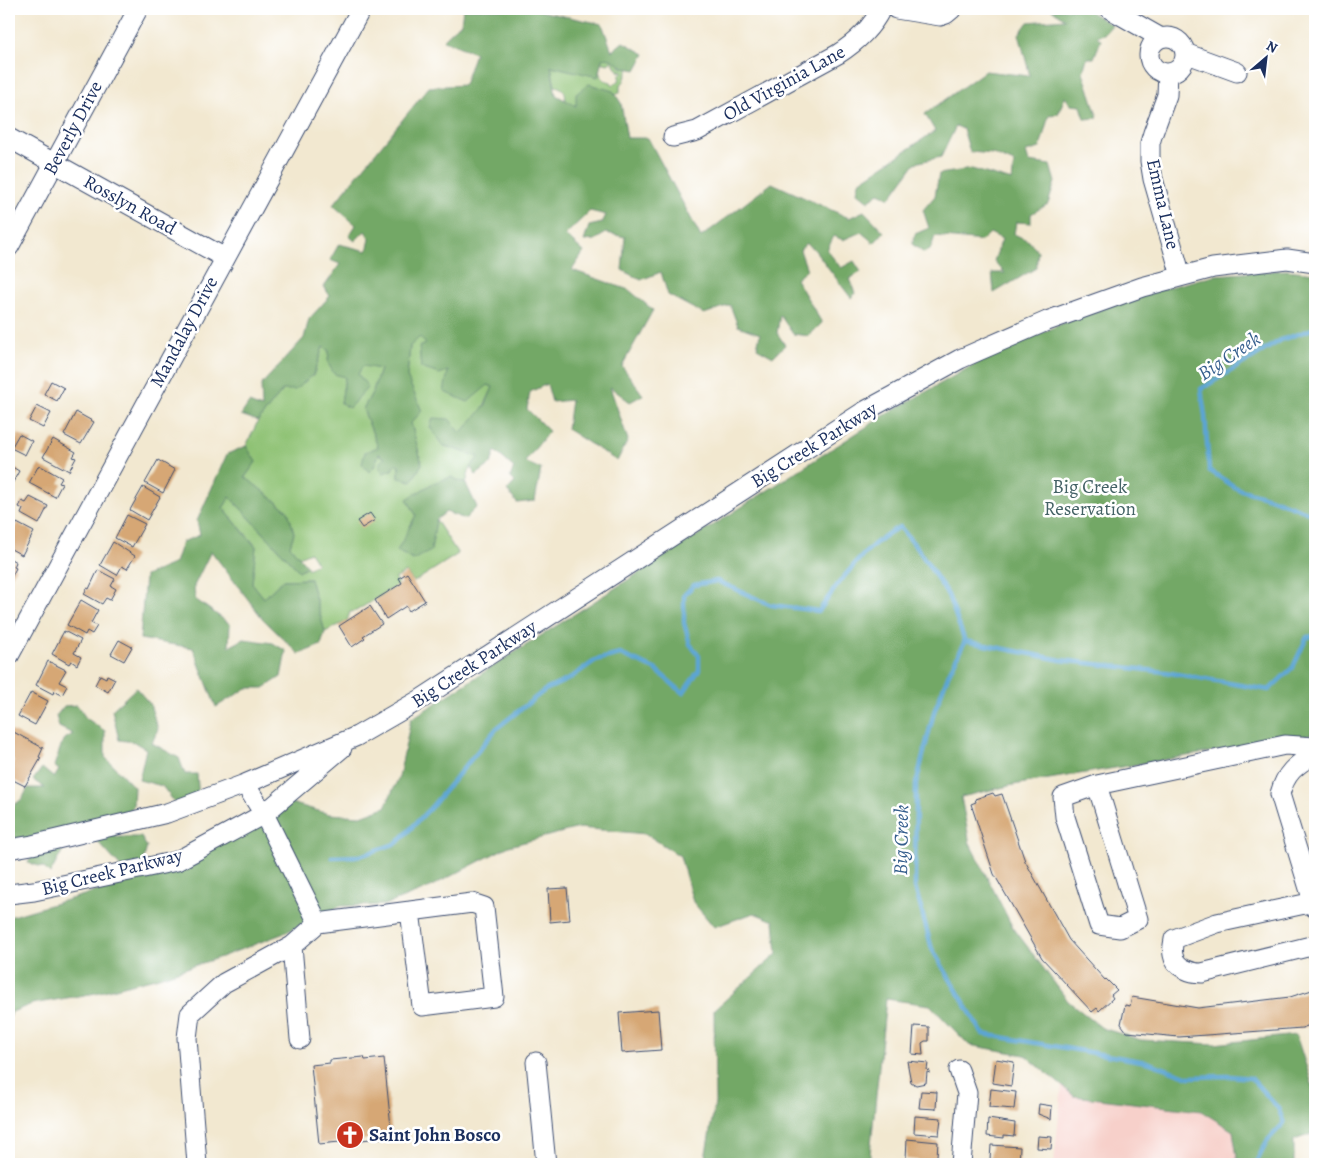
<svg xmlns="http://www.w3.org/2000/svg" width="1324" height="1173" font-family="Alegreya,serif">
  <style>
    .built { fill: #f7d0ca }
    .green { fill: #8fc274; stroke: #557869 }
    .forest { fill: #73a866; stroke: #476c62 }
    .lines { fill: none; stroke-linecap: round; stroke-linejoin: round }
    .stream { stroke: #5ca5d3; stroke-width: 4.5 }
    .building { fill: #d6a774 }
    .minor-casing { stroke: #3b4b6f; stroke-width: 21 }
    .minor { stroke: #fff; stroke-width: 19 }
    .labels { text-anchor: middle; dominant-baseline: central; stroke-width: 5; stroke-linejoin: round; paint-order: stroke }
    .street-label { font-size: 19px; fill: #1b2f5e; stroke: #fff }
    .park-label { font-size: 19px; fill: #446266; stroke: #fff }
    .poi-label { font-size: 19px; font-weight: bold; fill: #1b2f5e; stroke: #fff; text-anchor: start }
    .water-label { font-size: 20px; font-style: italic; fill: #355e8d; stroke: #fff }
  </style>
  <rect width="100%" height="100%" fill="#fff"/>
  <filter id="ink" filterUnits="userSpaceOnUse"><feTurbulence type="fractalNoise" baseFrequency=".02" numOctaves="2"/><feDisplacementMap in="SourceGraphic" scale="10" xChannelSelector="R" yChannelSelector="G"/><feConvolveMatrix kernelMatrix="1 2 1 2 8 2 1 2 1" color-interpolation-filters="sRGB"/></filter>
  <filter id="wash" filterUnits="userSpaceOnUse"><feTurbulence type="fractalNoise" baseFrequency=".0096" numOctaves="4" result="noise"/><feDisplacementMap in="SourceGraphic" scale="20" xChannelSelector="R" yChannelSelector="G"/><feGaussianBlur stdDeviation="1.12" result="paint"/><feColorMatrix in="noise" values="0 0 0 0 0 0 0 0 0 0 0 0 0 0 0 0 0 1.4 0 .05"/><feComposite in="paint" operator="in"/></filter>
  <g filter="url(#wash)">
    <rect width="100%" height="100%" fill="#f2e8d0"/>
    <path class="built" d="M1062 1085 1074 1096 1201 1111 1233 1131 1238 1164H1054Z"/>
    <path class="green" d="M606 58 616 60 621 67 629 68 624 81 620 86V92L616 95 613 91 576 106 565 100C567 92 562 87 555 86L551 66 597 76 599 72 604 80 611 82 613 85 619 81 620 74 623 72 622 70 619 72 612 61 608 64 601 62 602 59Z
      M420 336 448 371 493 387C481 416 469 429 442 445L480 457 470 467 466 484 450 477 416 515 398 551H430L436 520 458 554 414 582 406 572 395 579 398 583 395 587 356 611 350 612 347 621 325 632 310 579 283 580 264 598 252 583 256 546 223 508 230 497 299 571 307 566 308 569 317 563 310 552 299 557 290 546 294 533 288 511 245 477 256 462 246 446 258 421 283 390 313 376 323 347 329 351 328 363 345 377 341 403 363 365 380 369 373 391 363 409 378 447 374 467 379 454 399 465V478L422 464 411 423 421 411 407 377 410 346Z"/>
    <path class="forest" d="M463 9H541L540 11 602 24 612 51 623 42 645 54 636 70C632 69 628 69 624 67 616 64 613 56 602 59L598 77 551 66 556 95 576 106V94L589 84 613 91 621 103 627 138H648L701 237 772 183 849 218 864 211 884 232 874 243 861 232 843 240 834 236 827 250 841 268 854 261 861 272 849 279 855 293 851 298 814 249 806 243 800 250 807 270 796 279 822 323 809 336 793 334 780 315 777 333 785 345 773 357 757 348 760 334 738 326 730 305 704 314 668 295 661 272 641 280 622 270 625 237 606 233 595 240 584 241 589 226 602 223 606 215 590 211 565 235 584 252 572 270 629 290 653 310 622 366 643 395 630 402 610 387 628 440 617 461 567 429 571 400 552 402 547 384 530 392 527 409 549 431 525 462 541 469 535 501 517 503 507 491 515 482 510 477 514 468 495 451 491 464 476 475 470 467 479 457 442 445 430 427 433 418 449 419 461 433 485 406 493 387 488 385 468 402 444 392 448 371 439 374 421 368 419 347 426 344 420 337 410 346 407 377 422 411 411 423 422 464 412 481 399 478V465L395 464 392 470 383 473 380 468V462L385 458 379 454 374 467 369 472 362 464 365 452 378 447 363 409 373 391 380 369 363 366 358 374 368 387 349 408 341 403 345 377 334 374 328 363 329 351 323 347 313 375 295 390H283L258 421 241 415 249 403 262 408 261 385 304 338 309 319 330 296 324 287 340 264 330 260 339 244 367 251 370 239 365 231 355 241 349 236 356 225 333 205 429 87 464 85 475 53 443 40 461 23Z
      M1051 9H1085L1112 25 1104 34 1097 36 1101 40 1094 58H1087L1083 72 1098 118 1085 119 1081 106 1071 105 1065 97 1058 114 1049 115 1040 148 1026 152 1029 162 1050 165 1055 182 1048 204 1031 214V223L1016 222 1014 234 1029 241 1038 252 1036 268 994 293 992 273H1005L994 261 1002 239 990 233 982 241 935 236 931 248 924 253 912 244 915 234 929 228 923 210 935 196 939 174 972 169 1012 181 1014 163 993 154 970 152 963 129 956 126 941 157 915 163 890 198 879 193 868 201 857 192 859 182 935 131 925 114 985 71 1030 76 1019 34 1028 22 1065 19Z
      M1286 270 1315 273V733L1295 738 1013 785 961 797 970 844 1012 926 1068 1001 1102 1028 1141 1040 1214 1044 1296 1035 1315 1093V1133L1294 1140V1164H1238L1233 1131 1201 1111 1074 1096 1025 1055 969 1045 930 1005 886 999 869 1164H704L715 1103 714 1010 777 954 774 921 754 913 714 927 693 902 680 856 646 834 579 828 509 846 426 889 385 905 341 906 282 934 221 957 159 977 96 993 32 1004 12 1012 9 1019V917L128 882 185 864 291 803 329 814 361 816 385 807 399 777 411 719 885 415 984 359 1061 324 1143 294 1216 275Z
      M246 446 256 462 245 477 288 511 294 533 290 546 307 566 299 571 230 497 223 508 256 547 252 583 264 598 283 580 310 579 325 632 321 645 299 654 263 619 211 551 194 586 195 599 230 624 229 647 244 639 273 643 286 651 281 677 264 688H247L216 707 193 648 140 639 145 576 175 563 182 542 200 535 197 521 227 454Z
      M451 477 466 484 477 507 465 519 446 512 436 520 431 551 413 560 397 551 416 515 407 499 433 483Z
      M136 688 150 704 158 729 152 743 179 758 185 774H197L199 798 176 804 162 786 139 780 146 749 134 742 119 740 112 710Z
      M77 705 86 718 105 731V757L134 787 133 806 115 837H141L147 847 140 872 128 875 96 840 92 821 79 822 76 843 65 846 50 874 43 867 28 863 32 855 28 843 14 837 9 841V809L22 799 28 788H45L33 780 42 768 54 778 59 770 54 766 63 740 73 734 59 727 56 716 64 706Z"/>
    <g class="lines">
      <path class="stream" d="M1315 328 1281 340 1201 389 1205 416 1209 470 1238 489 1270 498 1315 515
        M332 857 360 856 397 843 433 805 497 728 545 690 569 679 596 660 620 654 655 669 683 693 699 670V656L690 644 684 623V595L694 585 717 581 771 605 819 611C837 584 870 540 900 527L918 549 948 595 965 641
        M1255 1164 1267 1141 1284 1123 1278 1108 1251 1078 1230 1076 1189 1077 1147 1062 983 1034 932 949 915 887 916 784 934 712 949 673 965 641 1061 660 1165 672 1269 690 1293 667 1307 637 1315 636"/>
    </g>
    <g id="blocks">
      <path class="building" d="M51 381 64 388 57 401 44 394Z
        M37 406 51 413 43 428 29 421Z
        M76 412 94 422 81 444 64 435Z
        M19 434 32 441 25 455 11 448Z
        M53 439 76 452 73 457 76 458 69 471 43 457Z
        M158 460 175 470 163 493 145 483Z
        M9 465 19 471 12 484 9 482Z
        M39 465 62 478 59 483 62 484 55 497 29 483Z
        M143 487 160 497 147 520 130 510Z
        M30 497 48 506 39 524 21 514 23 509 19 507 22 501 26 503Z
        M370 513 375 520 362 528 357 521Z
        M127 515 145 524 132 547 115 538Z
        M17 523 34 532 22 555 9 548V539Z
        M113 542 135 556 127 569 122 566 117 575 100 565Z
        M9 558 16 562 14 567 16 568 9 582Z
        M98 570 115 579 111 586 116 589 110 600 106 598 102 604 84 594 87 588 89 589Z
        M407 573 425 601 409 611 406 606 386 619 375 600 402 583 399 578Z
        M81 600 98 610 91 623 97 626 92 634 87 631 85 635 67 625Z
        M370 606 382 624 363 636 365 638 352 647 339 626Z
        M64 631 81 640 74 653 81 657 77 665 71 661 69 664 52 654Z
        M119 640 132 647 124 661 111 654Z
        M48 661 66 670 59 682 67 686 62 695 54 691 53 694 36 685Z
        M100 675 106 678 107 675 115 679 108 692 95 685Z
        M31 692 48 701 35 725 18 716Z
        M10 730 43 748 39 757 41 758 25 786 9 778V771L14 760 9 757Z
        M993 793 995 796 1002 794 1025 861 1069 940 1105 980 1106 979 1117 990 1111 995 1113 998 1099 1011 1097 1008 1092 1012 1042 958 994 874 971 804 976 802 975 799Z
        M567 888 570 920 550 922 548 889Z
        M1315 989V1023L1302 1028 1179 1037 1127 1032 1121 1024 1125 1005 1130 1006 1132 997 1198 1008 1290 997Z
        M658 1010 661 1050 622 1053 619 1013Z
        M914 1026 929 1027V1041H925L922 1043 923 1055 912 1054Z
        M364 1057 365 1060 384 1058 392 1137 319 1144 311 1065 330 1063V1060Z
        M996 1059 1014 1062 1011 1086 993 1083Z
        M907 1061 928 1063 927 1070 930 1071V1073L927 1072 926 1083 916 1085 911 1082Z
        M991 1089 1016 1092 1014 1109 989 1107Z
        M921 1091 937 1092 936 1109 919 1108Z
        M1039 1104 1052 1106 1051 1119 1038 1114Z
        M915 1116 941 1118 939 1135 914 1133Z
        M988 1119 1015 1123 1014 1136 1004 1135V1138L987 1136Z
        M1038 1136 1052 1137 1051 1149 1037 1148Z
        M907 1139 938 1142 937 1156 935 1157V1162L906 1159Z
        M991 1145 1020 1147 1019 1164H992V1161L990 1160Z"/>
    </g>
  </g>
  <g filter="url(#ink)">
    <use href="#blocks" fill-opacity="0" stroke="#3b4b6f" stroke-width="1"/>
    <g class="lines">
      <g class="minor-casing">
        <path id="minor" d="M896 9 940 16 946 14 952 9
          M1110 9 1161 38
          M1149 55a18 18 0 1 1 36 0a18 18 0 1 1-36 0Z
          M1185 53 1237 72
          M1168 73 1167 95 1153 133 1150 143V161L1153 179 1181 276
          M673 137 697 131 838 54C857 42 871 29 881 9
          M9 138 225 258
          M9 247 138 9
          M9 656 361 9
          M1315 753C1297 765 1286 771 1280 794L1315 908
          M1097 785 1138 919 1120 928 1099 925 1065 817 1063 797 1097 785 1285 745 1315 747
          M9 849 32 845 167 813 245 784 357 736 421 699 863 412 960 359 1047 321 1142 287 1213 268 1287 259 1315 263
          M9 894 34 891 177 861 264 814 342 748
          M1314 902 1217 923 1174 939C1173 944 1172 951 1173 955 1175 968 1191 973 1202 973L1315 945
          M318 923 333 921 472 903 484 907 494 997 422 1006 410 911
          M292 946 300 1039
          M536 1062 546 1164
          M959 1070 967 1093 961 1164
          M197 1164 187 1038 190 1014 224 983 292 946 318 923 264 814 245 784"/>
      </g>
      <use href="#minor" class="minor"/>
    </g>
  </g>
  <defs>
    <g id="church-disc" transform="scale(1.4375)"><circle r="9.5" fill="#c8321e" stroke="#fff"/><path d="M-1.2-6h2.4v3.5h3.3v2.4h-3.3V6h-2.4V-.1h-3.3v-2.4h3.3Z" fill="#fff"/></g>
  </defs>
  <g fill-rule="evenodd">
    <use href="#church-disc" x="350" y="1135"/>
  </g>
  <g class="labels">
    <g class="street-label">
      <text transform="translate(784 83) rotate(-29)">Old Virginia Lane</text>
      <text transform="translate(73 128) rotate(-62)">Beverly Drive</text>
      <text transform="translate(1163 204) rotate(77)">Emma Lane</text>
      <text transform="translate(130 205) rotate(29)">Rosslyn Road</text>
      <text transform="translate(184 332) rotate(-62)">Mandalay Drive</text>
      <text transform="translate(814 445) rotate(-32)">Big Creek Parkway</text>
      <text transform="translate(474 664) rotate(-33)">Big Creek Parkway</text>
      <text transform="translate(112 872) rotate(-14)">Big Creek Parkway</text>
    </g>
    <g class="park-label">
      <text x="1090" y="487">Big Creek<tspan x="1090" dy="22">Reservation</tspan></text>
    </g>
    <g class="poi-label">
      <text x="369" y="1135">Saint John Bosco</text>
    </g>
    <g class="water-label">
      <text transform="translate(1229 356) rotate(-34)">Big Creek</text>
      <text transform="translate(901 840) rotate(-89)">Big Creek</text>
    </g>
  </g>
  <rect width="1324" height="1173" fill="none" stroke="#fff" stroke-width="30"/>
  <g transform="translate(1266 58) rotate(28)" stroke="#ffffff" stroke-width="4" paint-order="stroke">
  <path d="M0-4L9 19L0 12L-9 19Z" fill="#1b2f5e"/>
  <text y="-8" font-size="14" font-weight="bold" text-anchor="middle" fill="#1b2f5e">N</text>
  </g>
</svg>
